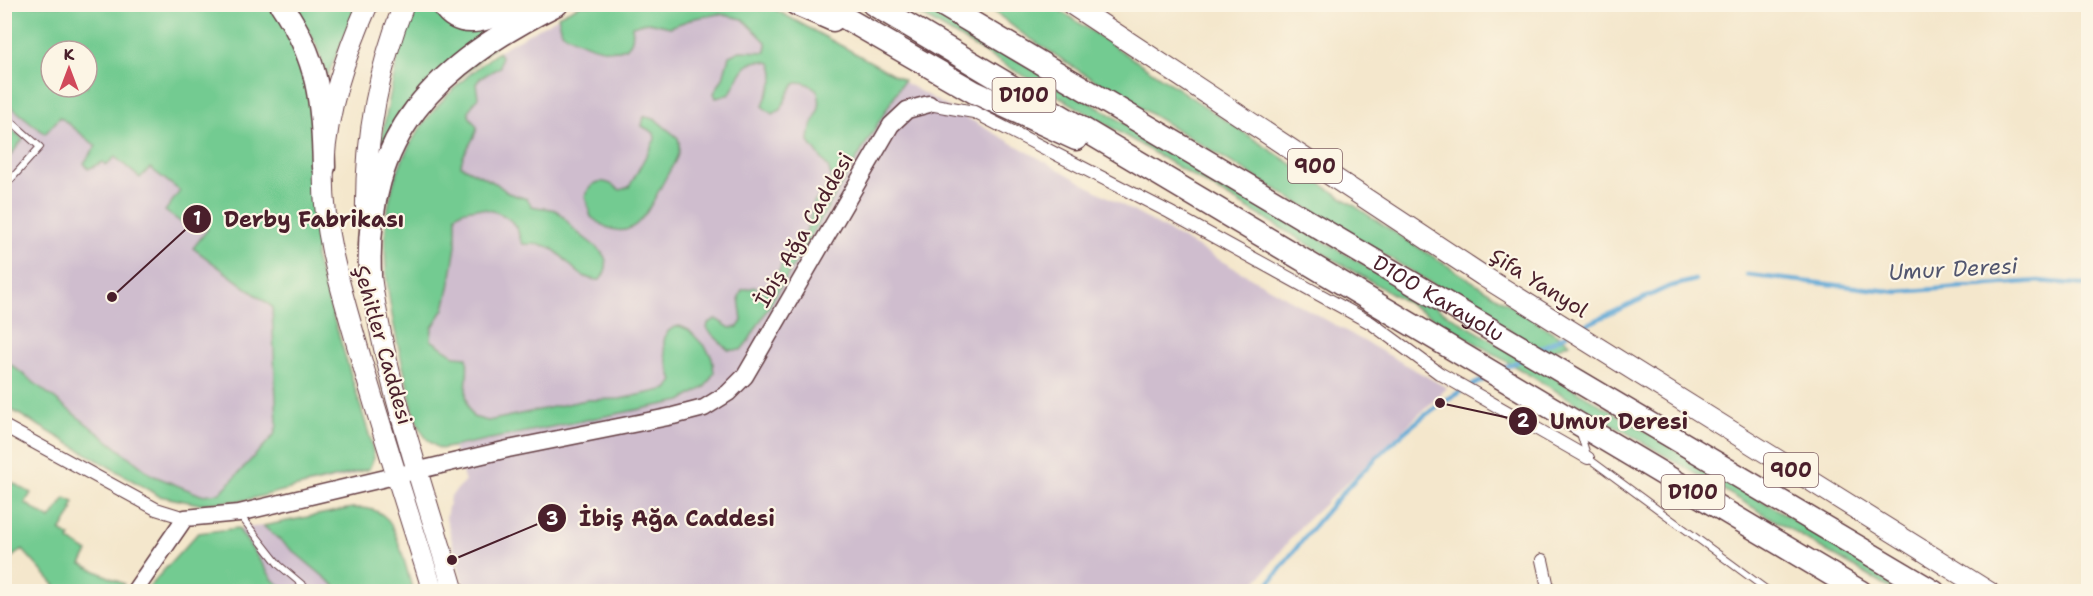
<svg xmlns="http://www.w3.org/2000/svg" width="2093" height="596" font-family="'Shantell Sans',sans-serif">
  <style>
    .industrial { fill: #cfbdce; fill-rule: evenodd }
    .green { fill: #73cb91; stroke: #5e755e; stroke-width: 1.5; fill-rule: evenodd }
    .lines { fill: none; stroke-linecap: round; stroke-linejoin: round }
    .stream { stroke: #5ea8d6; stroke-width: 4.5 }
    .lane-casing { stroke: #643d43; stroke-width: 8 }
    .street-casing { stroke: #643d43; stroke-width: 14 }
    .secondary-casing { stroke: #643d43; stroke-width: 19 }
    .primary-casing { stroke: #643d43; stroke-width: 22 }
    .highway-casing { stroke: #643d43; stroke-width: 25 }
    .lane { stroke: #fff; stroke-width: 6 }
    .street { stroke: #fff; stroke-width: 12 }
    .secondary { stroke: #fff; stroke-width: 16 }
    .primary { stroke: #fff; stroke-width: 20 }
    .highway { stroke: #fff; stroke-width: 22 }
    .labels { text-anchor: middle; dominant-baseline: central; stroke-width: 4.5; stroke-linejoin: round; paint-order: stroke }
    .shield { fill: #fcf5e5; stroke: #7f5f63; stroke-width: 1.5 }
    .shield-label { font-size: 20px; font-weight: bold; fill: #4a1f2b }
    .street-label { font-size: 21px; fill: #4a1f2b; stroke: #fcf5e5 }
    .water-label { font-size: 22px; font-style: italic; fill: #52566f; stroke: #fcf5e5 }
    .leader { fill: none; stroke: #4a1f2b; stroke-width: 2 }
    .callout-dot { fill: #4a1f2b; stroke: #fcf5e5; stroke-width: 2 }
    .mark-label { font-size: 18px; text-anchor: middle; font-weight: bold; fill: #fff }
    .callout-label { font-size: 22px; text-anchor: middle; font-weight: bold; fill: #4a1f2b; stroke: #fcf5e5; stroke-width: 4.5; stroke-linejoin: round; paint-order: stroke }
  </style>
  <rect width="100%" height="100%" fill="#fcf5e5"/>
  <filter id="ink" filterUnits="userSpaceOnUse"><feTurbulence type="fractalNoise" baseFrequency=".0167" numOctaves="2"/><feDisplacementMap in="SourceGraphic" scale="12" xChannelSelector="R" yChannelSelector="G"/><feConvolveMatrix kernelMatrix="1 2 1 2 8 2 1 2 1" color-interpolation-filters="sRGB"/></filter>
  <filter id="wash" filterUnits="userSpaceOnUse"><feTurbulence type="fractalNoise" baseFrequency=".008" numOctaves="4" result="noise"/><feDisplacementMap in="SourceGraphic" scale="24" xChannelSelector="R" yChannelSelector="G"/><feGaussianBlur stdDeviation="1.35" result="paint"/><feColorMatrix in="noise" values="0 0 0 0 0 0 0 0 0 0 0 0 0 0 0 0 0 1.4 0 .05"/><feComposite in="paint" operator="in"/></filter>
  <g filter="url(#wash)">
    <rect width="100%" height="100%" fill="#f4e7cc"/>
    <path class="industrial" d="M5 5H200L357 474 246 500 199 504 159 496 5 406ZM51 51H87V87H51Z
      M580 5H767L1447 388 1300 527 1249 591H465L446 518 450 497 465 481 453 448 441 449 433 445 419 427 390 305 385 265V218L393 177 400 161 408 145 439 103 468 74 505 47Z
      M263 526 341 591 145 592 198 533Z"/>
    <path class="green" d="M5 5H274L299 50 313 118 314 185 320 236 315 257 371 441 374 458 369 469 246 500 199 504 159 496 5 406 4 359 152 475 201 495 220 493 274 435 277 425 272 307 193 248 208 229 189 215 182 223 165 211 180 191 150 168 140 178 115 157 107 165 103 162 88 169 84 163 96 146 60 117 45 134 4 101ZM51 51H87V87H51Z
      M293 5H358L327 77 315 42Z
      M416 5H431L434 9 502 21 532 5H540L379 151 398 55Z
      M580 5H767L904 80 749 340 741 350H728L707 329 708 323 716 319 730 328 738 327 742 321 739 297 742 290 755 287 764 292 771 291 785 256 806 232 814 202 829 186 831 176 828 167 809 142C808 122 826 111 817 90 792 70 789 93 781 110L772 114 763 107C766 91 780 80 771 63 746 54 740 75 730 94L716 98 714 93 723 78 729 56 740 51 766 52V42L743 19 719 14 695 18 670 27 648 22 632 26C640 70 578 43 562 32L558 16Z
      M904 5H925L1915 591H1894Z
      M986 5H1052L1391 230 1570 343 1547 353 1078 70 1020 32Z
      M498 52 501 56 500 67 480 78 476 84 478 97 469 110V116L477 127C475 142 461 152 461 166L497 184 508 193 527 199 532 206C539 208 549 208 555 210 562 213 569 225 575 230 588 244 620 254 600 280 576 280 569 259 551 248 543 243 531 245 523 244 518 238 520 233 516 227 505 210 472 202 456 215V246L449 288 444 309 432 328 431 340 455 356 467 357C470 380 460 396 473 417L488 421 586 400 620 399 667 389 673 381C668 363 652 330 680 326L689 330 706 348 712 357 714 373 705 387 681 401 441 449C414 438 411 400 405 374 369 232 372 144 498 52Z
      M644 116 656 120 678 138C683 154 671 167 664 181 647 212 633 252 591 217L585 196C593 177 606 179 620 190L629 187 655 139 654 133 642 126Z
      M5 124 23 139 5 163V141L7 138 5 135Z
      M4 478 31 493 25 503 50 519 65 498 74 502 71 508 73 510 60 531 70 537 69 540 88 552 81 564 124 584 117 591H54L57 588 22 549 5 563Z
      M352 508C364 508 374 508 384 516 398 528 407 573 413 591H341L263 526Z
      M238 528 273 580 288 591H145L198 533Z"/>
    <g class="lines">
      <path class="stream" d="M1747 275 1898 292 2038 281 2088 285
        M1579 328 1668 287 1695 280
        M1539 349 1566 335
        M1502 369 1524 358
        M1263 592C1311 526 1372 452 1439 405 1454 394 1471 386 1487 378"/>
    </g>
  </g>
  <g filter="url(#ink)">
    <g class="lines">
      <g class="lane-casing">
        <path id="lane" d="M4 115 40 147 4 187
          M1580 433 1588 458 1770 592
          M239 514 279 565 311 592"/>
      </g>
      <g class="street-casing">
        <path id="street" d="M929 104 974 112 1169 212 1371 323 1439 373 1588 458
          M4 426 156 509 185 518
          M1542 560 1549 592"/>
      </g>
      <g class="secondary-casing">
        <path id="secondary" d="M134 592 185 518 239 513 508 449 673 416 704 408 728 393 745 376 891 125 907 110 929 104"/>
      </g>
      <g class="primary-casing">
        <path id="primary" d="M368 4C345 56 327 109 324 166 321 227 341 290 358 348 381 430 408 510 433 592
          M1071 4 1483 276 1989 592
          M366 213C365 143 378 70 404 4
          M369 261C382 374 422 482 454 592"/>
      </g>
      <g class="highway-casing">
        <g id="highway">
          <path d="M281 4C319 60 322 101 324 167"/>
          <path d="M442 4C461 34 494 18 517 4"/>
          <path d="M796 4 833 20"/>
          <path d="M821 4 974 92 1076 139"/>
          <path d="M873 4 1861 592"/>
          <path id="s1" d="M941 4 1934 592"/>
          <path d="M370 275C364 133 436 65 557 4"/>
        </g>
      </g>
      <use href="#lane" class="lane"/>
      <use href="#street" class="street"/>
      <use href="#secondary" class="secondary"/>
      <use href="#primary" class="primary"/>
      <use href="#highway" class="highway"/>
    </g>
  </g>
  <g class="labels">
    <g class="shield">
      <rect x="992.5" y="78" width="63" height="34" rx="4.5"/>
      <rect x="1288" y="149" width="54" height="34" rx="4.5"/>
      <rect x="1764" y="453" width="54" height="34" rx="4.5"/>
      <rect x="1661.5" y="475" width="63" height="34" rx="4.5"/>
    </g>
    <g class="shield-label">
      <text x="1024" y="95">D100</text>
      <text x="1315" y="166">900</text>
      <text x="1791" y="470">900</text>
      <text x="1693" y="492">D100</text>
    </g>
    <g class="street-label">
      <text transform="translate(804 230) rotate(-60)">İbiş Ağa Caddesi</text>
      <text transform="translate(1539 283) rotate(32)">Şifa Yanyol</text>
      <text stroke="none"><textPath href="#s1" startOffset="578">D100 Karayolu</textPath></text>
      <text transform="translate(383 345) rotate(74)">Şehitler Caddesi</text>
    </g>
    <g class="water-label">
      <text transform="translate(1953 269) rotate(-3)">Umur Deresi</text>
    </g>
  </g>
  <path class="leader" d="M112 297L197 219M1440 403L1523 421M452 560L552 518"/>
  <g class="callout-dot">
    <circle cx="112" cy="297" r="6"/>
    <circle cx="1440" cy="403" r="6"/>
    <circle cx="452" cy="560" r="6"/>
    <circle cx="197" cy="219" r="15"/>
    <circle cx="1523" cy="421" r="15"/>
    <circle cx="552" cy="518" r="15"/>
  </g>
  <g class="mark-label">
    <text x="197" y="225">1</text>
    <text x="1523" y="427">2</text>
    <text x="552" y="525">3</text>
  </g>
  <g class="callout-label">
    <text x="314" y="227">Derby Fabrikası</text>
    <text x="1619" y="429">Umur Deresi</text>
    <text x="677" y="526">İbiş Ağa Caddesi</text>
  </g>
  <rect width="2093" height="596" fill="none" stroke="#fcf5e5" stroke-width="24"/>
  <g transform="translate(69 69)"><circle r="28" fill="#fcf5e5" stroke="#b59f9b" stroke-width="1.5"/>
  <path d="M0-4.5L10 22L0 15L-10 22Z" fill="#d1495b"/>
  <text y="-9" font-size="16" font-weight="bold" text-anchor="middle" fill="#4a1f2b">K</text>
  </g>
</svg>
